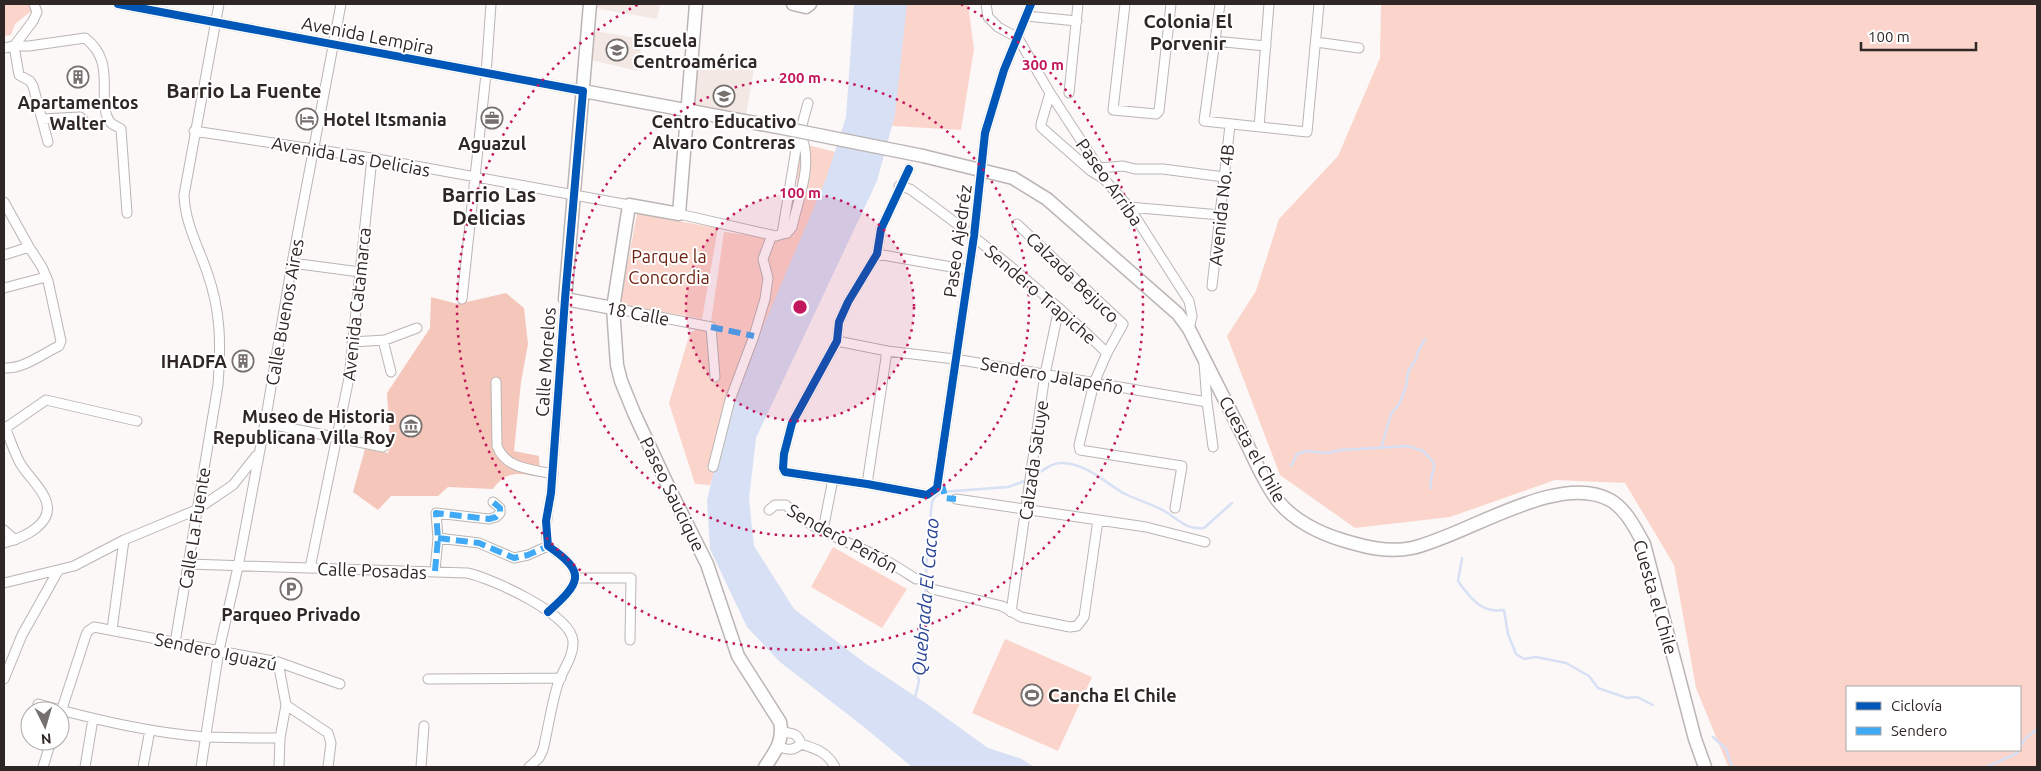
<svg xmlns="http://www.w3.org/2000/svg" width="2041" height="771" font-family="Ubuntu,sans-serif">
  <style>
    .built { fill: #f4e8e5 }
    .green { fill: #fbd5cb; fill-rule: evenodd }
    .forest { fill: #f5c6ba }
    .water { fill: #d7e0f4 }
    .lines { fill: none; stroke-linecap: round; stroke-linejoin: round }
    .stream { stroke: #d7e0f4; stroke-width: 2.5 }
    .street-casing { stroke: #bbb5b4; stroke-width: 11 }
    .secondary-casing { stroke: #bbb5b4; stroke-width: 15 }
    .street { stroke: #fefefe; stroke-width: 9 }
    .secondary { stroke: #fefefe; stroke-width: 12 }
    .secondary-bridge-casing { stroke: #bbb5b4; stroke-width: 15; stroke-linecap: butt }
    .secondary-bridge { stroke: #fefefe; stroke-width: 12 }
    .quiet { stroke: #3fa9f5; stroke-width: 6; stroke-dasharray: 12 6; stroke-linecap: butt }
    .cycleway-casing { stroke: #fff; stroke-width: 11 }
    .cycleway { stroke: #0057b8; stroke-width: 8 }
    .ring { fill: none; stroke: #c2185b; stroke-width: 2.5; stroke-dasharray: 2.5 5 }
    .labels { text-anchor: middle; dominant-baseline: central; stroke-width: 4; stroke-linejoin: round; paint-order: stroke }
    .street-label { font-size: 18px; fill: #2f2725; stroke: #fff }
    .poi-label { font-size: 18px; font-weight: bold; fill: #2f2725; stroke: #fff }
    .park-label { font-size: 18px; fill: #6c2311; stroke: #fff }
    .neighbourhood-label { font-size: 19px; font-weight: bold; fill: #2f2725; stroke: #fff }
    .water-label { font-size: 19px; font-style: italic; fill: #2b4696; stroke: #fff }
    .quarter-label { font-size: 20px; font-weight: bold; fill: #2f2725; stroke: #fff }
    .centre { fill: #c2185b; stroke: #fff; stroke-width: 2.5 }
    .ring-label { font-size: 15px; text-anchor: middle; font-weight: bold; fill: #c2185b; stroke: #fff; stroke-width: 4; stroke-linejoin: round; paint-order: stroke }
  </style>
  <rect width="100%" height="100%" fill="#fbf8f7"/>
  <path class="built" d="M596 4H660L657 19 595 8Z
    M595 31 642 39 638 71 591 60Z
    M722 57 755 63 746 115 694 106 697 63 721 66Z"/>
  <path class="green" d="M4 4H27L34 9 15 24 11 35 4 36Z
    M882 4H968L974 49 961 130 877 125Z
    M1381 4H2037V767H1730L1728 766 1696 688 1674 565 1625 483 1555 480 1450 517 1355 528 1280 475 1227 336 1256 291 1279 219 1338 156 1380 58ZM2020 687V750H1847V687Z
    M799 143 848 155 759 354 710 485 695 484 669 403 690 333 711 322 724 232 770 238 780 229 786 206 796 194Z
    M637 214 718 228 702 319 620 304Z
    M833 547 907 589 882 628 811 587Z
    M1005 639 1092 677 1058 751 972 713Z"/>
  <path class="forest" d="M506 293 524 308 528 344 521 382 514 451 539 456 540 477C520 473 506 470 493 489L448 487 438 496H391L378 510 353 492 365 449 388 453 390 441 387 393 430 328 431 297 458 304Z"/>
  <path class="water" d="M854 4H907L895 115 877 181 756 438 749 499 754 546 794 609 865 663 927 704 988 748 1022 759 1034 767H912L864 727 780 662 747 627 710 549 707 500 730 404 826 179 846 117Z"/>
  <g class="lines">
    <path class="stream" d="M1381 448 1391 414 1399 404 1406 387 1408 372 1416 359 1419 349 1425 339
      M1291 466 1297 454 1306 451 1328 453 1341 450 1408 446 1423 451 1434 463C1435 473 1428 479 1431 488
      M1034 476C1043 471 1050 463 1061 463 1083 462 1105 482 1123 493 1137 500 1153 504 1166 512 1179 520 1187 530 1204 528L1232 503
      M1462 558 1458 581C1466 592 1477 608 1492 610 1496 611 1500 610 1504 610L1508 634 1516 654 1524 659 1536 657 1566 663 1589 676 1598 688 1627 698 1637 697 1653 705
      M915 698 919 681 916 667 918 634 925 598 927 552 932 502 935 497 941 492 1008 487 1027 480
      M1713 737 1726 749 1732 767
      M1987 767 2017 753 2024 740 2037 729"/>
    <g class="street-casing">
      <path id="street" d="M118 4 583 91
        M986 4 988 17 998 27 1018 38 1050 93 1099 168 1104 179 1129 207 1189 301 1192 316 1189 329
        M1125 4 1113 110 1156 114 1159 111 1171 4
        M1220 4 1204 121 1307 132 1319 4
        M1026 16 1077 21
        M1214 41 1266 46
        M1316 42 1359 48
        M4 48 14 46 33 21 37 12 34 4
        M1050 93 1041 124V127L1091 171 1104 179
        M1069 93 1078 4
        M42 119 80 117 84 121 85 125
        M1259 127 1269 4
        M194 131 372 158 629 205
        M48 142 33 86 30 81 19 75 14 46H29L85 38C119 63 94 103 111 123 113 125 118 127 121 129L127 213
        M1099 168 1123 166 1135 169H1163L1224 177
        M909 169 881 229 877 254 848 302 839 322 837 341 792 423 784 454 783 468 785 472 867 484 927 495 937 488 974 236 985 133 1004 70 1031 4
        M899 186 910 189C979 239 1046 293 1107 353
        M4 202 29 247 42 267 48 281 61 341 59 346C42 354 24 369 4 368
        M1129 207 1220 215
        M679 214 776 236 782 234 797 143 808 103
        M1017 224 1123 324 1107 353 1094 383 1079 445 1080 450 1182 466 1175 508
        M782 234 787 233 792 227C799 196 814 163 800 133
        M877 254 969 270
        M4 255 29 247
        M292 263 360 272
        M1212 286 1230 125
        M4 288 46 277
        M462 299 486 74 491 4
        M613 308 711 327 715 377
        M383 340 391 372
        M837 341 887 351 955 359 1207 402
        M352 342 385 340 417 328
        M1204 363 1207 402 1213 447
        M496 382 497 446C506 469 531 469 553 474
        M265 423 383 447
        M4 429 46 400 137 421
        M713 467 730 400 754 336 765 299 768 278 763 259 772 235
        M867 484 887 351
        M956 499 1146 527 1205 542
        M769 510 775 505H786C810 531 854 543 885 560 896 566 905 572 916 579
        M4 530 15 540
        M823 530 833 479
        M438 538 479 543 514 558 528 555 548 546
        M4 543C22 538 57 524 45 498 39 485 27 475 20 463 14 452 10 439 5 427
        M188 564 467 573C491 578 571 614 573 641 574 658 561 671 557 687 551 707 548 729 543 750L539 758 529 767
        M310 568 349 378 372 158
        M435 571 438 538 436 513 489 519 496 517 500 513V508L493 502
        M576 578H631L630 640
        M4 583 74 566 124 540 196 510 233 485 256 456
        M932 589 1002 606 1021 617 1070 627 1077 626 1084 617 1098 520
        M548 612C580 583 588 573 548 546 544 527 548 511 551 493L565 299
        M1011 612 1045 374 1059 308
        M112 630 124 540
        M175 643 218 385C221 344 221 311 207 272 198 246 185 223 184 195L219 4
        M278 662 286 705 280 738 279 767
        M4 679 22 635 58 571
        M428 679 561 678
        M38 704C93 719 150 733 207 737 231 738 256 738 280 738
        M286 705 328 733 331 743 328 767
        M60 715 86 635 88 631 94 627 278 662 340 684
        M782 732C792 733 798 733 801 744
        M778 747C789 750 793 751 801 744 817 749 827 752 835 767
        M43 767 51 741
        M85 767 93 719
        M143 767 150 730
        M201 767 219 650 238 567 265 423 292 263 341 4
        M421 767 424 726"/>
    </g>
    <g class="secondary-casing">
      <path id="secondary" d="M590 4 565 299 613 308
        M696 4 679 214 629 205 613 308 617 365 621 381 634 413 669 488 707 564 738 656 780 722C784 741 775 752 765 767
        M793 4 806 7 810 4
        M583 91 788 129
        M923 156 1013 178 1047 199 1178 314 1189 329C1208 366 1226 402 1244 438 1254 458 1264 483 1278 501 1293 520 1319 533 1342 540 1365 547 1388 553 1412 548 1466 536 1558 471 1610 500 1626 509 1635 528 1644 544L1695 739 1705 767"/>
    </g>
    <use href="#street" class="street"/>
    <use href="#secondary" class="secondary"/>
    <g class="secondary-bridge-casing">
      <path id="secondary-bridge" d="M788 129 923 156"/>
    </g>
    <use href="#secondary-bridge" class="secondary-bridge"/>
    <path class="quiet" d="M711 327 754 336
      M937 488H943L945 498 956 499
      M438 538 479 543 514 558 528 555 548 546
      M435 571 438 538 436 513 489 519 496 517 500 513V508L493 502"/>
    <g class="cycleway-casing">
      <path id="cycleway" d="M118 4 583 91 565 299 551 493 546 521 548 546C588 573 580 583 548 612
        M909 169 881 229 877 254 848 302 839 322 837 341 792 423 784 454 783 468 785 472 867 484 927 495 937 488 974 236 985 133 1004 70 1031 4"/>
    </g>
    <use href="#cycleway" class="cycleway"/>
  </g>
  <circle cx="800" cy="307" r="114" fill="#c2185b" fill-opacity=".12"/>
  <g class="ring">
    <circle cx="800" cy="307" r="114"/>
    <circle cx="800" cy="307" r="229"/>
    <path d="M961 4A343 343 0 1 1 639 4"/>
  </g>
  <defs>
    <g id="school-ring" transform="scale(1.125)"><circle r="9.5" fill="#fff" stroke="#76706e" stroke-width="1.5"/><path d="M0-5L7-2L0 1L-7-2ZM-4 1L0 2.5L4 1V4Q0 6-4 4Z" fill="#76706e"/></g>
    <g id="building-ring" transform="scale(1.125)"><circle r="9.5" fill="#fff" stroke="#76706e" stroke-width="1.5"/><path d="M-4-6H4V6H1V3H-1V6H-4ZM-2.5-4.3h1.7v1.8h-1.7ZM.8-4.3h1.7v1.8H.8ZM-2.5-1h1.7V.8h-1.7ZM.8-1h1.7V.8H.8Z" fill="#76706e"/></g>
    <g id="office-ring" transform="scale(1.125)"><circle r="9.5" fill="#fff" stroke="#76706e" stroke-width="1.5"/><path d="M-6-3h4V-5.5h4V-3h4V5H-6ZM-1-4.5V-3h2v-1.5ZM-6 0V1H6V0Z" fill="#76706e"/></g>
    <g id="hotel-ring" transform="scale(1.125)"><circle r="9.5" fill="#fff" stroke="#76706e" stroke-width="1.5"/><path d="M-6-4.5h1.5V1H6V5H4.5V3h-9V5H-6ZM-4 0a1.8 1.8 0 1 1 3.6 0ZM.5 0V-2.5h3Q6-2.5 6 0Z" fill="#76706e"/></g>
    <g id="museum-ring" transform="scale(1.125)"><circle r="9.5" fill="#fff" stroke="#76706e" stroke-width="1.5"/><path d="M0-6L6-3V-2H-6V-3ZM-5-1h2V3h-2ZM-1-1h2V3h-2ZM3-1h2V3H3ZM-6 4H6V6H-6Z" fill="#76706e"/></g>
    <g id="parking-ring" transform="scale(1.125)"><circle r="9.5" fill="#fff" stroke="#76706e" stroke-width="1.5"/><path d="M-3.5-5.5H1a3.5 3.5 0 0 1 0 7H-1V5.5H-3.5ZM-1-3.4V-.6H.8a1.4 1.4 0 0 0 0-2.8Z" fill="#76706e"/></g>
    <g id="stadium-ring" transform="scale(1.125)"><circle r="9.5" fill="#fff" stroke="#76706e" stroke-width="1.5"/><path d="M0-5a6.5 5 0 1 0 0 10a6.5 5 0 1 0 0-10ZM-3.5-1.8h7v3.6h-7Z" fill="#76706e"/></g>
  </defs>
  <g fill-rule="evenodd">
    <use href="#school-ring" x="617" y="50"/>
    <use href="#building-ring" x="78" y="77"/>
    <use href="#school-ring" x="724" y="96"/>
    <use href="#office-ring" x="492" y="118"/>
    <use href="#hotel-ring" x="307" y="119"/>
    <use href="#building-ring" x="243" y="361"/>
    <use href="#museum-ring" x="411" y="426"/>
    <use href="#parking-ring" x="291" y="589"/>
    <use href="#stadium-ring" x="1032" y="695"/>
  </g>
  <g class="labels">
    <g class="street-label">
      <text transform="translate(368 35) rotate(11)">Avenida Lempira</text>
      <text transform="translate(351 156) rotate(10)">Avenida Las Delicias</text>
      <text transform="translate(1110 182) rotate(55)">Paseo Arriba</text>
      <text transform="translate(1221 205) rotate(-84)">Avenida No. 4B</text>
      <text transform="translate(957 241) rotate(-82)">Paseo Ajedréz</text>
      <text transform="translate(1073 277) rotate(44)">Calzada Bejuco</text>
      <text transform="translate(1041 294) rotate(41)">Sendero Trapiche</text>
      <text transform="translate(356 304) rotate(-84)">Avenida Catamarca</text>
      <text transform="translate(284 312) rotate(-80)">Calle Buenos Aires</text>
      <text transform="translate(638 313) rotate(11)">18 Calle</text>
      <text transform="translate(545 362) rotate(-86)">Calle Morelos</text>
      <text transform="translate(1052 375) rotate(10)">Sendero Jalapeño</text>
      <text transform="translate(1253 449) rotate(61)">Cuesta el Chile</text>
      <text transform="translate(1033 460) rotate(-82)">Calzada Satuye</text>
      <text transform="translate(673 494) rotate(64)">Paseo Saucique</text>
      <text transform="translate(194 528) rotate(-81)">Calle La Fuente</text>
      <text transform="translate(843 538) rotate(29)">Sendero Peñón</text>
      <text transform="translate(372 570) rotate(2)">Calle Posadas</text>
      <text transform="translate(1656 597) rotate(74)">Cuesta el Chile</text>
      <text transform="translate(216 651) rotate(12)">Sendero Iguazú</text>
    </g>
    <g class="poi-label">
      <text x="633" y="40" text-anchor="start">Escuela<tspan x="633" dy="21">Centroamérica</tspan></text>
      <text x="78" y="102">Apartamentos<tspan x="78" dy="21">Walter</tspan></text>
      <text x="323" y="119" text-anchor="start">Hotel Itsmania</text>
      <text x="724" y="121">Centro Educativo<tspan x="724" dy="21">Alvaro Contreras</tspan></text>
      <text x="492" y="143">Aguazul</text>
      <text x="227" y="361" text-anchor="end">IHADFA</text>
      <text x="395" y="416" text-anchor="end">Museo de Historia<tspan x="395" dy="21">Republicana Villa Roy</tspan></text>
      <text x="291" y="614">Parqueo Privado</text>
      <text x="1048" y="695" text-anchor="start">Cancha El Chile</text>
    </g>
    <g class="park-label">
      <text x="669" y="256">Parque la<tspan x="669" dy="21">Concordia</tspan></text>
    </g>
    <g class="neighbourhood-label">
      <text x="1188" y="21">Colonia El<tspan x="1188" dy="22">Porvenir</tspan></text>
    </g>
    <g class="water-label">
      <text transform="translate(925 597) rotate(-85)">Quebrada El Cacao</text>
    </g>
    <g class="quarter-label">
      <text x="244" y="90">Barrio La Fuente</text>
      <text x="489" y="194">Barrio Las<tspan x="489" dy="23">Delicias</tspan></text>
    </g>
  </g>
  <circle cx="800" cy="307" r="8" class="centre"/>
  <g class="ring-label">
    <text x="1043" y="70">300 m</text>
    <text x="800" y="83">200 m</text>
    <text x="800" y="198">100 m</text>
  </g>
  <rect width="2041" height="771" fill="none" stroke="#2f2725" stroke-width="10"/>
  <rect x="1846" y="686" width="175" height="65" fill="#ffffff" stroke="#aca9a8"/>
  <rect x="1856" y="702" width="25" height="8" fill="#0057b8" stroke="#aca9a8"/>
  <text x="1891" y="711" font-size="15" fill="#2f2725">Ciclovía</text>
  <rect x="1856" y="727" width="25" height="8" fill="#3fa9f5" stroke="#aca9a8"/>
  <text x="1891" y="736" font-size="15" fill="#2f2725">Sendero</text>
  <g transform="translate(45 726) rotate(175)"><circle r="24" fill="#ffffff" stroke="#aca9a8"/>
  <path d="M0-4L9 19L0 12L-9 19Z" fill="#76706e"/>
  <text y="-8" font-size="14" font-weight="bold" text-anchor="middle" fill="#2f2725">N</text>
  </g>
  <path d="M1861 42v8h115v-8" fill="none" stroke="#2f2725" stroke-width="2.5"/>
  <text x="1868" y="42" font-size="15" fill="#2f2725" stroke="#ffffff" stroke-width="4" paint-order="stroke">100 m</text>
</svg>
